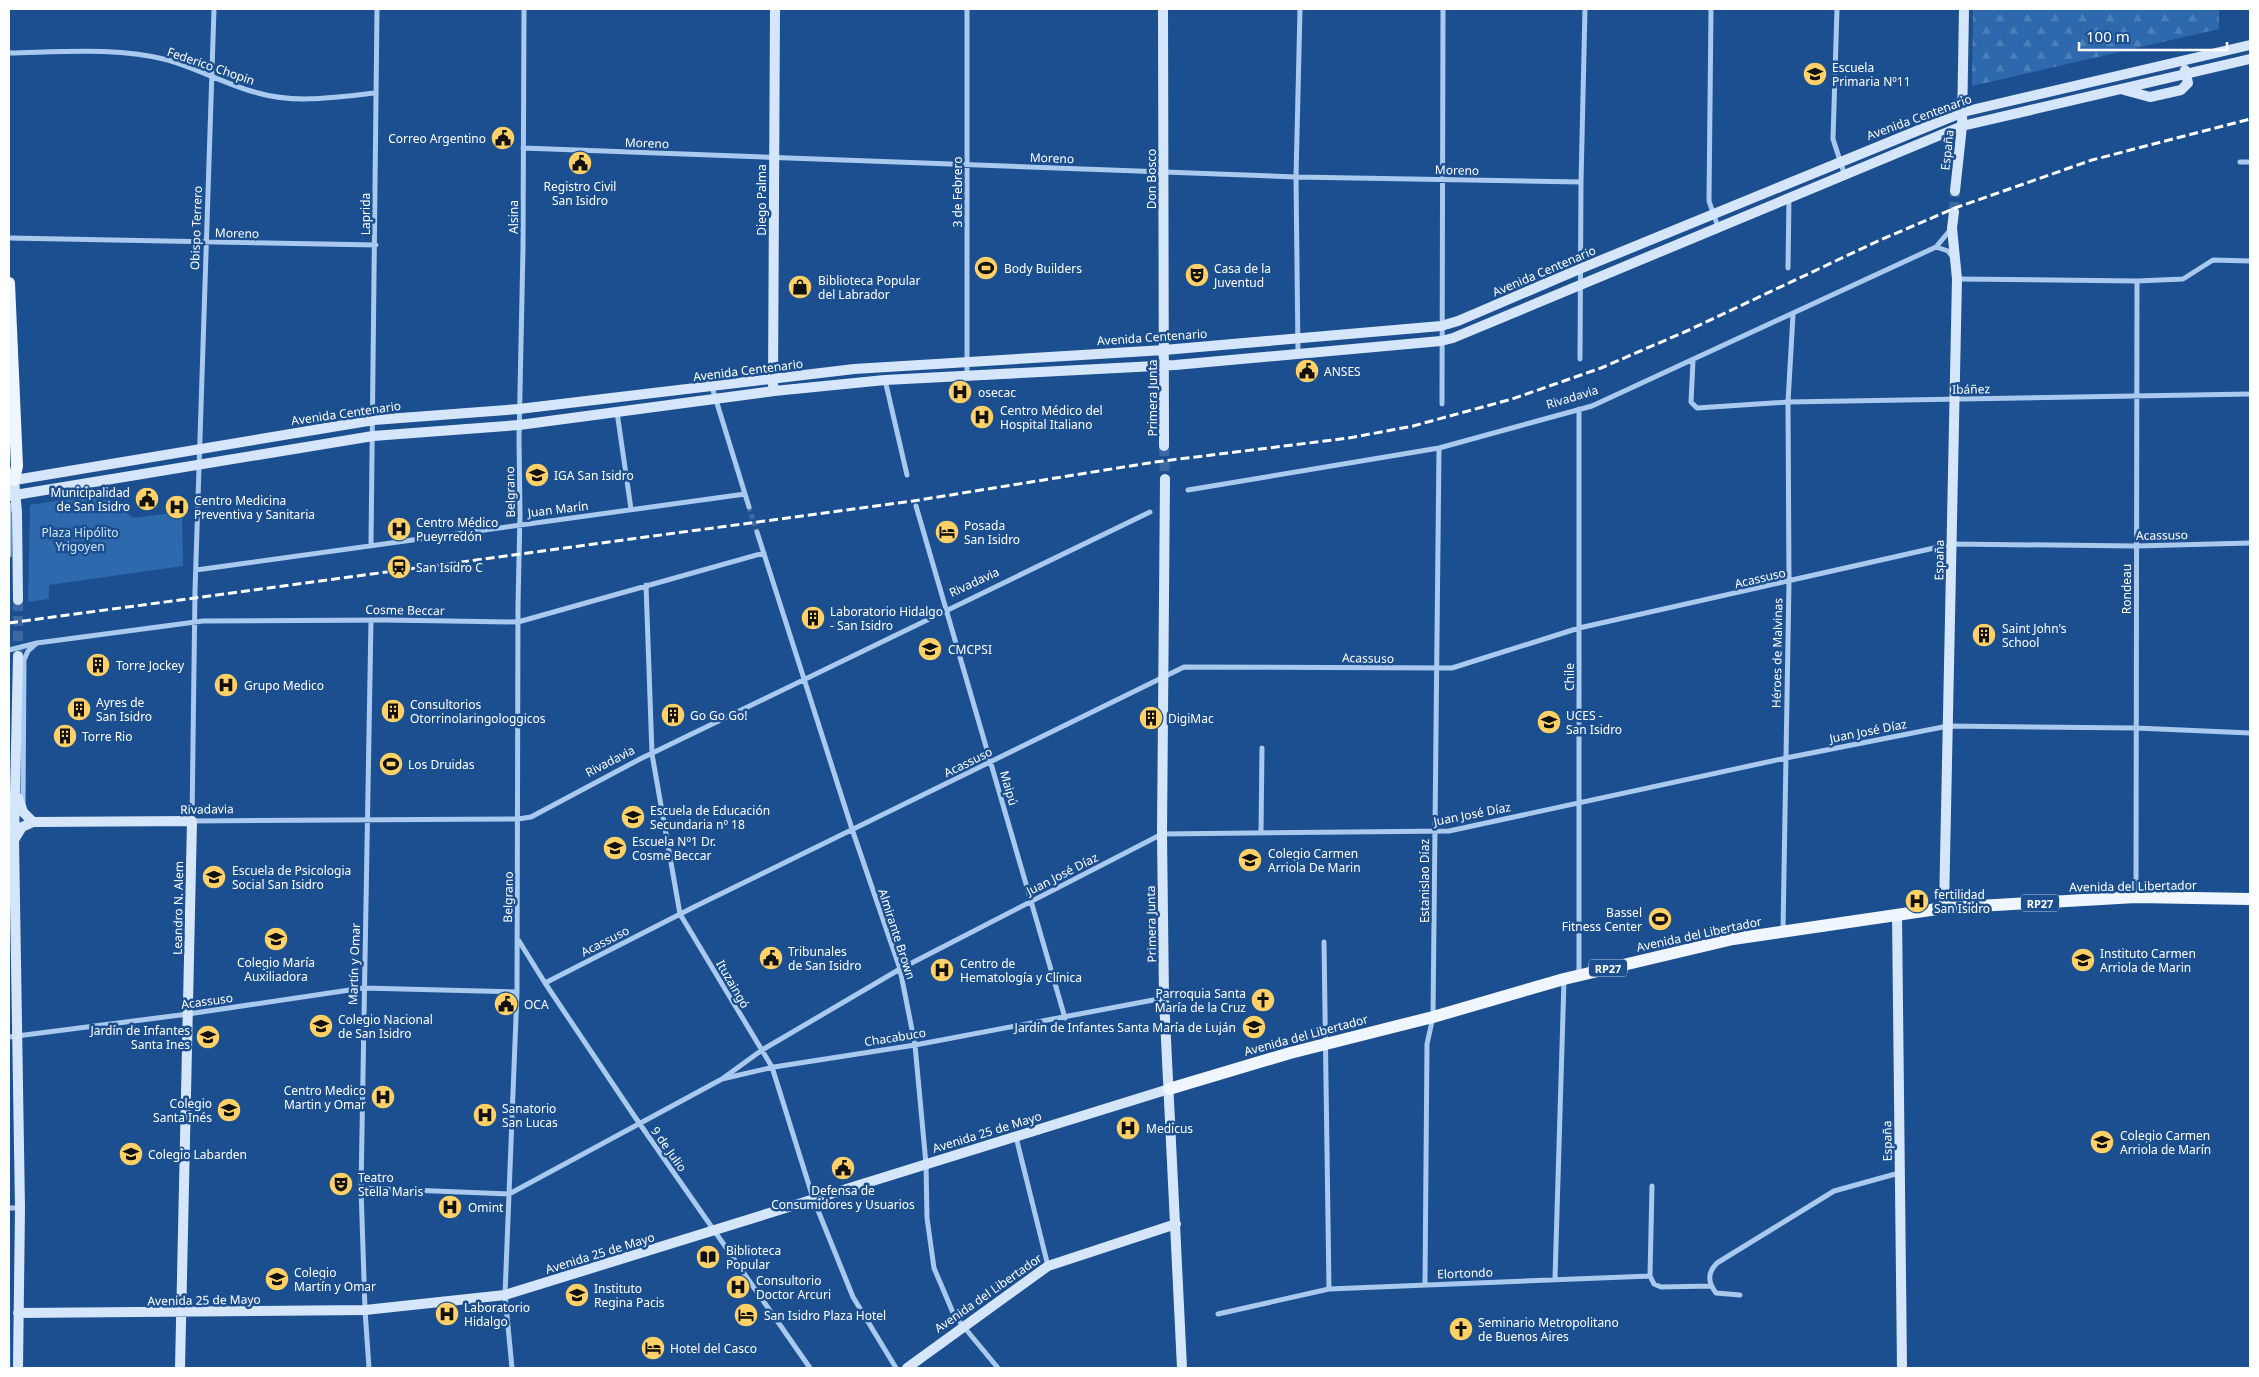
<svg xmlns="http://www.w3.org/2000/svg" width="2259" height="1377" font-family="'Noto Sans',sans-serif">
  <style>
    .green { fill: #2e69ad }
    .forest { fill: url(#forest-firs) }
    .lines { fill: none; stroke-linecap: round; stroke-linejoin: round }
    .street-tunnel { stroke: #3d69a0; stroke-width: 5; stroke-dasharray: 5 2.5; stroke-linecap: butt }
    .secondary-tunnel { stroke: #3d69a0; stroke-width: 10; stroke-dasharray: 10 5; stroke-linecap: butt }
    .street { stroke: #a9c9ee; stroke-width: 5 }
    .secondary { stroke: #d6e6fa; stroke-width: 10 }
    .primary { stroke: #f0f6ff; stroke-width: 12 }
    .rail { stroke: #fff; stroke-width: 3; stroke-dasharray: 9 4; stroke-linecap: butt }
    .labels { text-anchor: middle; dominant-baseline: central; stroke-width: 5; stroke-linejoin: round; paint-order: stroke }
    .shield { fill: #1b4f8f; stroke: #bbcadd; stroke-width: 1 }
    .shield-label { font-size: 11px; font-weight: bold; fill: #fff }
    .street-label { font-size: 12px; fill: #fff; stroke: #1b4f8f }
    .poi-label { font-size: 12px; fill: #fff; stroke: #1b4f8f; text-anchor: start }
    .park-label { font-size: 12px; fill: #cfe3fa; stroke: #1b4f8f }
  </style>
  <defs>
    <pattern id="forest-firs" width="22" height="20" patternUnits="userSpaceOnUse" patternTransform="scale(1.25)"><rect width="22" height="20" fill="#2e69ad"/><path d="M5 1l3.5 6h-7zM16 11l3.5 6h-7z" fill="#4d80b9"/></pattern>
  </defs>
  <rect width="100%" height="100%" fill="#1b4f8f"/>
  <path class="green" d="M111 492 113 504 134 518 165 514 182 508 183 566 49 585V599L28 602 30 505Z
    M9 1220 11 1368H9Z"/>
  <path class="forest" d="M1973 9H2219V29L1972 86Z"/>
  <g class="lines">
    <path class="street-tunnel" d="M749 507 757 532"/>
    <path class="secondary-tunnel" d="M1954 212 1955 191
      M1164 446 1165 479
      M18 656V600"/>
    <path class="street" d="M214 9 195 591 192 821 518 819 531 817 640 759 1150 512
      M1711 9 1709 201 1718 227
      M1837 9 1833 139 1845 176
      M9 53C61 52 117 47 168 60 199 69 227 85 258 93 295 104 338 97 375 93
      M523 148 1296 177 1581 182
      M2240 162H2250
      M9 238 376 245
      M1936 247 1948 251 1952 256
      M1788 268 1789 198
      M1957 279 2137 281 2183 279 2213 260 2250 261
      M1298 353 1296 177 1300 9
      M1580 359 1581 182 1585 9
      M1693 361 1691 402 1697 408 1788 402 2250 394
      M967 376V9
      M885 380 907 475
      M712 387 749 507
      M1442 404 1443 9
      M617 412 631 509
      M1188 490 1439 448 1592 406 1936 247 1951 229
      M916 506 1065 1018
      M757 532 852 829 900 969 915 1045 926 1164 927 1218 934 1268 954 1315 998 1368
      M371 544 377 9
      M9 555V512L14 501
      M196 570 745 494
      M646 585 652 754 680 914 772 1067 813 1198 853 1297 896 1368
      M9 650 37 643 203 621 386 620 518 622 764 553
      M23 805 24 660 28 651 37 643
      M1261 833 1262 748
      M2136 896 2137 281
      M1783 931 1789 582 1788 402 1793 315
      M519 941 545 983 635 1117 810 1368
      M1324 942 1329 1289
      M1579 974V409
      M545 983 694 907 1184 667 1452 668 1579 628 1952 544 2136 546 2250 543
      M9 1037 188 1014 363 988 517 992
      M722 1079 762 1050 900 969 1162 834 1449 831 1786 758 1948 726 2136 728 2250 733
      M1016 1137 1048 1266
      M361 1188 509 1194 722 1079 774 1067 915 1045 1164 998
      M9 1208H20
      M1650 1276 1652 1186
      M1555 1279 1564 980
      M1425 1284 1427 1044 1433 1017 1439 448
      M1740 1295 1716 1293C1708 1282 1707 1273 1717 1263L1834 1191 1899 1173
      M1218 1314 1329 1289 1650 1276 1654 1284 1661 1287 1711 1286
      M369 1368 365 1310 361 1188 371 620
      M512 1368 505 1295 517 992 518 605 520 513 519 439 523 248 524 9"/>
    <path class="secondary" d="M1163 9 1164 446
      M2124 90 2150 97 2181 90 2188 83 2185 70
      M1955 191 1962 126 1964 9
      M773 385 775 9
      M1165 479 1162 834 1164 998 1182 1368
      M14 480 17 512 18 600
      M9 481 374 420 519 409 854 369 1164 350 1441 326 1458 321 1582 268 1963 112 2250 45
      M9 496 373 436 519 425 774 391 885 380 1175 365 1441 341 1453 338 1962 126 2250 59
      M18 798 23 812 33 822
      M14 840 22 827 33 822 192 821 180 1368
      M1944 908 1957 279 1952 228 1954 212
      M1897 914 1902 1368
      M18 1313 365 1310 505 1295 1169 1089
      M18 1368 20 1208 14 840 18 656
      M907 1368 1048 1266 1176 1224"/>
    <path class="primary" d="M9 283 17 466 14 480
      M1169 1089 1290 1053 1433 1017 1564 979 1733 939 1944 908 2136 897 2250 899"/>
    <path class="rail" d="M9 623 913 501 1155 462 1349 438 1413 426 1512 399 1601 368 1689 330 1878 241 1955 208 2092 160 2250 119"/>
  </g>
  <defs>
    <g id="school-disc" transform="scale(1.25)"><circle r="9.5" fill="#ffd166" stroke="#1b4f8f"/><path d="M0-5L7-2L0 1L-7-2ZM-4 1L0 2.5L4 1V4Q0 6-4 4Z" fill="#111"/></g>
    <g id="civic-disc" transform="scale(1.25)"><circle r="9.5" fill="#ffd166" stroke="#1b4f8f"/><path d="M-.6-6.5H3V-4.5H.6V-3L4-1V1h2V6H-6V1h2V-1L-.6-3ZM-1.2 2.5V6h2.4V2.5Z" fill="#111"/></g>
    <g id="stadium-disc" transform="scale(1.25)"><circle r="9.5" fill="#ffd166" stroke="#1b4f8f"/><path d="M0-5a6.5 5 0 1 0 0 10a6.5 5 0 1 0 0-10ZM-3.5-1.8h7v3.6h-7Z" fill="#111"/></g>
    <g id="theatre-disc" transform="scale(1.25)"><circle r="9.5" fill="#ffd166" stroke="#1b4f8f"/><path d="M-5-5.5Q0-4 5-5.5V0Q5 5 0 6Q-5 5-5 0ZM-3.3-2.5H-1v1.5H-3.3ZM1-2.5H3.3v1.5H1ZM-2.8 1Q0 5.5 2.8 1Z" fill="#111"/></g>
    <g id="shop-disc" transform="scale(1.25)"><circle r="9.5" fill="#ffd166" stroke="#1b4f8f"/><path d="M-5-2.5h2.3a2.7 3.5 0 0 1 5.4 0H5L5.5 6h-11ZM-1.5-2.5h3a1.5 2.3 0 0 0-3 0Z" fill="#111"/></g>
    <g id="hospital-disc" transform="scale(1.25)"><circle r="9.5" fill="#ffd166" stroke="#1b4f8f"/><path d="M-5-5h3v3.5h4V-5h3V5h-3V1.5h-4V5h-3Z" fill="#111"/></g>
    <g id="university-disc" transform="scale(1.25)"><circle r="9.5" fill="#ffd166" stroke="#1b4f8f"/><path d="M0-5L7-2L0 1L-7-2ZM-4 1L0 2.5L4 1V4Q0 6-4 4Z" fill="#111"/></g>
    <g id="hotel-disc" transform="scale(1.25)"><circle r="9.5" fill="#ffd166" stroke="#1b4f8f"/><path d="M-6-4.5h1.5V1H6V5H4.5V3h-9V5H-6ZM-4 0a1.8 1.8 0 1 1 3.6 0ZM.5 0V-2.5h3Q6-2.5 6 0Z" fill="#111"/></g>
    <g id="station-disc" transform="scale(1.25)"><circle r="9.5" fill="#ffd166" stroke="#1b4f8f"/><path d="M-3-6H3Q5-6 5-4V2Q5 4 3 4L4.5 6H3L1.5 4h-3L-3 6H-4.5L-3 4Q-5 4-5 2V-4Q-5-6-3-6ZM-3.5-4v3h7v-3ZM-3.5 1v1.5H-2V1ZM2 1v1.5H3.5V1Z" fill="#111"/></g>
    <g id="building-disc" transform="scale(1.25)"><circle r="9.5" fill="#ffd166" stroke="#1b4f8f"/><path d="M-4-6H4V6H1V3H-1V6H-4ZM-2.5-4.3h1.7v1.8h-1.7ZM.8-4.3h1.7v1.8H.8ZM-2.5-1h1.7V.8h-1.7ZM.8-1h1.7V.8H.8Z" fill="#111"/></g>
    <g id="church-disc" transform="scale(1.25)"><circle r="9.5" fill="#ffd166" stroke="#1b4f8f"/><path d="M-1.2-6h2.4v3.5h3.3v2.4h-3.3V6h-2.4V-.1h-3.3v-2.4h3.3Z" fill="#111"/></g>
    <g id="library-disc" transform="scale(1.25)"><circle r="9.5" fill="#ffd166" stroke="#1b4f8f"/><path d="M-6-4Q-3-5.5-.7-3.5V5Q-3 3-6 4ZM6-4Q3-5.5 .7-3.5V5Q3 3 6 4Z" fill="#111"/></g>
  </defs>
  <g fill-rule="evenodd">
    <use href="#school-disc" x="1815" y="74"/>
    <use href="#civic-disc" x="503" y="138"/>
    <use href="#civic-disc" x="580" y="163"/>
    <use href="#stadium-disc" x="986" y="268"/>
    <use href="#theatre-disc" x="1197" y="275"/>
    <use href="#shop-disc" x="800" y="287"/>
    <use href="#civic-disc" x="1307" y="371"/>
    <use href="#hospital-disc" x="960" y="392"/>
    <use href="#hospital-disc" x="982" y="417"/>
    <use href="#university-disc" x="537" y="475"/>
    <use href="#civic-disc" x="147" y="499"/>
    <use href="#hospital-disc" x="177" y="507"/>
    <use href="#hospital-disc" x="399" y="529"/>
    <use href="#hotel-disc" x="947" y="532"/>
    <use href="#station-disc" x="399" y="567"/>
    <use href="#building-disc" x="813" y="618"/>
    <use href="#building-disc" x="1984" y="635"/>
    <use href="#university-disc" x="930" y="649"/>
    <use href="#building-disc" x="98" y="665"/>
    <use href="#hospital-disc" x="226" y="685"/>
    <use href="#building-disc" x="79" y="709"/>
    <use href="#building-disc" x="393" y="711"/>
    <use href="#building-disc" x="673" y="715"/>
    <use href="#building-disc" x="1151" y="718"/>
    <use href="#university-disc" x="1549" y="722"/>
    <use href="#building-disc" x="65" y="736"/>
    <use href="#stadium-disc" x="391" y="764"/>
    <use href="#school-disc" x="633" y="817"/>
    <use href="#school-disc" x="615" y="848"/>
    <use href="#university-disc" x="1250" y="860"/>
    <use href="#school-disc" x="214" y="877"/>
    <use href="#hospital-disc" x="1917" y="901"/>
    <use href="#stadium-disc" x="1660" y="919"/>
    <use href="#school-disc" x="276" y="939"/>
    <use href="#civic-disc" x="771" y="958"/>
    <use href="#school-disc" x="2083" y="960"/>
    <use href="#hospital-disc" x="942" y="970"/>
    <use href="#church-disc" x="1263" y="1000"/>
    <use href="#civic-disc" x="506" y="1004"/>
    <use href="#university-disc" x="321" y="1026"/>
    <use href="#school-disc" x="1254" y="1027"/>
    <use href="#school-disc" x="208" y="1037"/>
    <use href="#hospital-disc" x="383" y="1097"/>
    <use href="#school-disc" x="229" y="1110"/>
    <use href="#hospital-disc" x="485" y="1115"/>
    <use href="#hospital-disc" x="1128" y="1128"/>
    <use href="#school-disc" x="2102" y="1142"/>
    <use href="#school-disc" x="131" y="1154"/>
    <use href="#civic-disc" x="843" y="1168"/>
    <use href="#theatre-disc" x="341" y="1184"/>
    <use href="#hospital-disc" x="450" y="1207"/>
    <use href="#library-disc" x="708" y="1257"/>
    <use href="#school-disc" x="277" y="1279"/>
    <use href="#hospital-disc" x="738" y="1287"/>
    <use href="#school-disc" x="577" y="1295"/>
    <use href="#hospital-disc" x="447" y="1314"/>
    <use href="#hotel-disc" x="746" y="1315"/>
    <use href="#church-disc" x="1461" y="1329"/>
    <use href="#hotel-disc" x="653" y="1348"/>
  </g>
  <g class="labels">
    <g class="shield">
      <rect x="2021" y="894.5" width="38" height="17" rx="4"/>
      <rect x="1589" y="959.5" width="38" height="17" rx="4"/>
    </g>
    <g class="shield-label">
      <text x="2040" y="903">RP27</text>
      <text x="1608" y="968">RP27</text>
    </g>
    <g class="street-label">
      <text transform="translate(211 66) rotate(19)">Federico Chopin</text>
      <text transform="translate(1919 117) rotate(-20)">Avenida Centenario</text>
      <text transform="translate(647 143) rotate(2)">Moreno</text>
      <text transform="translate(1947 150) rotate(-84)">España</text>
      <text transform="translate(1052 158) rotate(2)">Moreno</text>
      <text transform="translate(1457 170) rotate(1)">Moreno</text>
      <text transform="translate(1151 179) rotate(-90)">Don Bosco</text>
      <text transform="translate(957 192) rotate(-90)">3 de Febrero</text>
      <text transform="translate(761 200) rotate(-90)">Diego Palma</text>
      <text transform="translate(365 214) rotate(-90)">Laprida</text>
      <text transform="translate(513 217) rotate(-90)">Alsina</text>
      <text transform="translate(196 228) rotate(-88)">Obispo Terrero</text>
      <text transform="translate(237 233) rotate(1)">Moreno</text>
      <text transform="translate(1544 271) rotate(-23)">Avenida Centenario</text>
      <text transform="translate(1152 337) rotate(-4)">Avenida Centenario</text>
      <text transform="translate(748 370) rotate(-7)">Avenida Centenario</text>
      <text transform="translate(1971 389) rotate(-1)">Ibáñez</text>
      <text transform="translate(1572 397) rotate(-17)">Rivadavia</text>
      <text transform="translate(1152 398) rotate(-90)">Primera Junta</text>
      <text transform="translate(346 413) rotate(-8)">Avenida Centenario</text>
      <text transform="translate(510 492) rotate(-91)">Belgrano</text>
      <text transform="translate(558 509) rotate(-7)">Juan Marín</text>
      <text transform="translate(2162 535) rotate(-1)">Acassuso</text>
      <text transform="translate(1939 560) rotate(-89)">España</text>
      <text transform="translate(1760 578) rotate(-13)">Acassuso</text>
      <text transform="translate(974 582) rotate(-25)">Rivadavia</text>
      <text transform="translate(2126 589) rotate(-90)">Rondeau</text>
      <text transform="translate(405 610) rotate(1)">Cosme Beccar</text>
      <text transform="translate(1777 653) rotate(-89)">Héroes de Malvinas</text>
      <text transform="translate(1368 658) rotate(1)">Acassuso</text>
      <text transform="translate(1569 677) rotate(-90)">Chile</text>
      <text transform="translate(1868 731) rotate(-11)">Juan José Díaz</text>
      <text transform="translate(610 761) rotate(-27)">Rivadavia</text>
      <text transform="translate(968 762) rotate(-26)">Acassuso</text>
      <text transform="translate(1009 788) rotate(74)">Maipú</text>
      <text transform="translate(207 809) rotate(-1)">Rivadavia</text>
      <text transform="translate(1472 814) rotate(-11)">Juan José Díaz</text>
      <text transform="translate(1062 874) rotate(-27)">Juan José Díaz</text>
      <text transform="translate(1424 881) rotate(-90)">Estanislao Díaz</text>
      <text transform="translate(2133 886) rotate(-1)">Avenida del Libertador</text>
      <text transform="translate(508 897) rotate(-89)">Belgrano</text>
      <text transform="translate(178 908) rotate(-89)">Leandro N. Alem</text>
      <text transform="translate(1151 924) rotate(-91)">Primera Junta</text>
      <text transform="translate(897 934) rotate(72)">Almirante Brown</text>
      <text transform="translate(1699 934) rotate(-12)">Avenida del Libertador</text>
      <text transform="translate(605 941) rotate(-27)">Acassuso</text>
      <text transform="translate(354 964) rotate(-88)">Martín y Omar</text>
      <text transform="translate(733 984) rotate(60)">Ituzaingó</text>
      <text transform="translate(207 1001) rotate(-8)">Acassuso</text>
      <text transform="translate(1306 1035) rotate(-15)">Avenida del Libertador</text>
      <text transform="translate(895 1037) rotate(-9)">Chacabuco</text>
      <text transform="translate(987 1132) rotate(-17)">Avenida 25 de Mayo</text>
      <text transform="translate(1887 1141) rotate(-91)">España</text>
      <text transform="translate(669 1149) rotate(55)">9 de Julio</text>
      <text transform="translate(600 1253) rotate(-17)">Avenida 25 de Mayo</text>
      <text transform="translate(1465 1273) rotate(-2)">Elortondo</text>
      <text transform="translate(988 1293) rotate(-35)">Avenida del Libertador</text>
      <text transform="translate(204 1300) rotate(-1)">Avenida 25 de Mayo</text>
    </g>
    <g class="poi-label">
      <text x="1832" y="67">Escuela<tspan x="1832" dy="14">Primaria Nº11</tspan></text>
      <text x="486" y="138" text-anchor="end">Correo Argentino</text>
      <text x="580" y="186" text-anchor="middle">Registro Civil<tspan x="580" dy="14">San Isidro</tspan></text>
      <text x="1004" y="268">Body Builders</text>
      <text x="1214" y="268">Casa de la<tspan x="1214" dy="14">Juventud</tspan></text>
      <text x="818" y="280">Biblioteca Popular<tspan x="818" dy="14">del Labrador</tspan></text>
      <text x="1324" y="371">ANSES</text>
      <text x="978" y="392">osecac</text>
      <text x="1000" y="410">Centro Médico del<tspan x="1000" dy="14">Hospital Italiano</tspan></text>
      <text x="554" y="475">IGA San Isidro</text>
      <text x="130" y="492" text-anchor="end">Municipalidad<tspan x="130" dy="14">de San Isidro</tspan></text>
      <text x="194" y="500">Centro Medicina<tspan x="194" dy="14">Preventiva y Sanitaria</tspan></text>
      <text x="416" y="522">Centro Médico<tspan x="416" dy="14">Pueyrredón</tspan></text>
      <text x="964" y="525">Posada<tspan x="964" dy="14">San Isidro</tspan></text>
      <text x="416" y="567">San Isidro C</text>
      <text x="830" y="611">Laboratorio Hidalgo<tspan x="830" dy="14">- San Isidro</tspan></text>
      <text x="2002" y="628">Saint John's<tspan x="2002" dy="14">School</tspan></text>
      <text x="948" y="649">CMCPSI</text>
      <text x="116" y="665">Torre Jockey</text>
      <text x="244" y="685">Grupo Medico</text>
      <text x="96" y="702">Ayres de<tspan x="96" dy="14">San Isidro</tspan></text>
      <text x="410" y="704">Consultorios<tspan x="410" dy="14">Otorrinolaringologgicos</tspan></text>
      <text x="690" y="715">Go Go Go!</text>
      <text x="1566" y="715">UCES -<tspan x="1566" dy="14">San Isidro</tspan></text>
      <text x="1168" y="718">DigiMac</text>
      <text x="82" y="736">Torre Rio</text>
      <text x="408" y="764">Los Druidas</text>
      <text x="650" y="810">Escuela de Educación<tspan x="650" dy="14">Secundaria nº 18</tspan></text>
      <text x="632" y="841">Escuela Nº1 Dr.<tspan x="632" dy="14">Cosme Beccar</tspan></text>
      <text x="1268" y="853">Colegio Carmen<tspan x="1268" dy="14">Arriola De Marin</tspan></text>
      <text x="232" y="870">Escuela de Psicologia<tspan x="232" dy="14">Social San Isidro</tspan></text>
      <text x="1934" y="894">fertilidad<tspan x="1934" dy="14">San Isidro</tspan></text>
      <text x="1642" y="912" text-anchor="end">Bassel<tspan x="1642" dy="14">Fitness Center</tspan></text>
      <text x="788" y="951">Tribunales<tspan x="788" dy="14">de San Isidro</tspan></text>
      <text x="2100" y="953">Instituto Carmen<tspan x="2100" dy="14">Arriola de Marin</tspan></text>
      <text x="276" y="962" text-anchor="middle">Colegio María<tspan x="276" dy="14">Auxiliadora</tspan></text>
      <text x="960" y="963">Centro de<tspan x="960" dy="14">Hematología y Clínica</tspan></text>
      <text x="1246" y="993" text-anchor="end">Parroquia Santa<tspan x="1246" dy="14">María de la Cruz</tspan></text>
      <text x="524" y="1004">OCA</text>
      <text x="338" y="1019">Colegio Nacional<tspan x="338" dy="14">de San Isidro</tspan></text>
      <text x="1236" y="1027" text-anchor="end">Jardín de Infantes Santa María de Luján</text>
      <text x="190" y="1030" text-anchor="end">Jardín de Infantes<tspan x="190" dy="14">Santa Ines</tspan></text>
      <text x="366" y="1090" text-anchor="end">Centro Medico<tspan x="366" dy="14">Martin y Omar</tspan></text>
      <text x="212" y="1103" text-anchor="end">Colegio<tspan x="212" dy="14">Santa Inés</tspan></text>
      <text x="502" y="1108">Sanatorio<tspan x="502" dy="14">San Lucas</tspan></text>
      <text x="1146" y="1128">Medicus</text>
      <text x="2120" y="1135">Colegio Carmen<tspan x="2120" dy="14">Arriola de Marín</tspan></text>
      <text x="148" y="1154">Colegio Labarden</text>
      <text x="358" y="1177">Teatro<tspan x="358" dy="14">Stella Maris</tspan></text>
      <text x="843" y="1190" text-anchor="middle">Defensa de<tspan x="843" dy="14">Consumidores y Usuarios</tspan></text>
      <text x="468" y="1207">Omint</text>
      <text x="726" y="1250">Biblioteca<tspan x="726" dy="14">Popular</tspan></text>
      <text x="294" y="1272">Colegio<tspan x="294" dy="14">Martín y Omar</tspan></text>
      <text x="756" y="1280">Consultorio<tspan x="756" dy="14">Doctor Arcuri</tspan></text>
      <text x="594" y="1288">Instituto<tspan x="594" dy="14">Regina Pacis</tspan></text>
      <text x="464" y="1307">Laboratorio<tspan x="464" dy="14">Hidalgo</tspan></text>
      <text x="764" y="1315">San Isidro Plaza Hotel</text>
      <text x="1478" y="1322">Seminario Metropolitano<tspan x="1478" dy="14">de Buenos Aires</tspan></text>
      <text x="670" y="1348">Hotel del Casco</text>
    </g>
    <g class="park-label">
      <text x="80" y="532">Plaza Hipólito<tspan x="80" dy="14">Yrigoyen</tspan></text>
    </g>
  </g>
  <rect width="2259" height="1377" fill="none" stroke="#ffffff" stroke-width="20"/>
  <path d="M2079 42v8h148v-8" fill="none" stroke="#ffffff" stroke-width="2.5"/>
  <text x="2086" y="42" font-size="15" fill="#ffffff" stroke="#1b4f8f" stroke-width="4" paint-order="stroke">100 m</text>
</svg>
